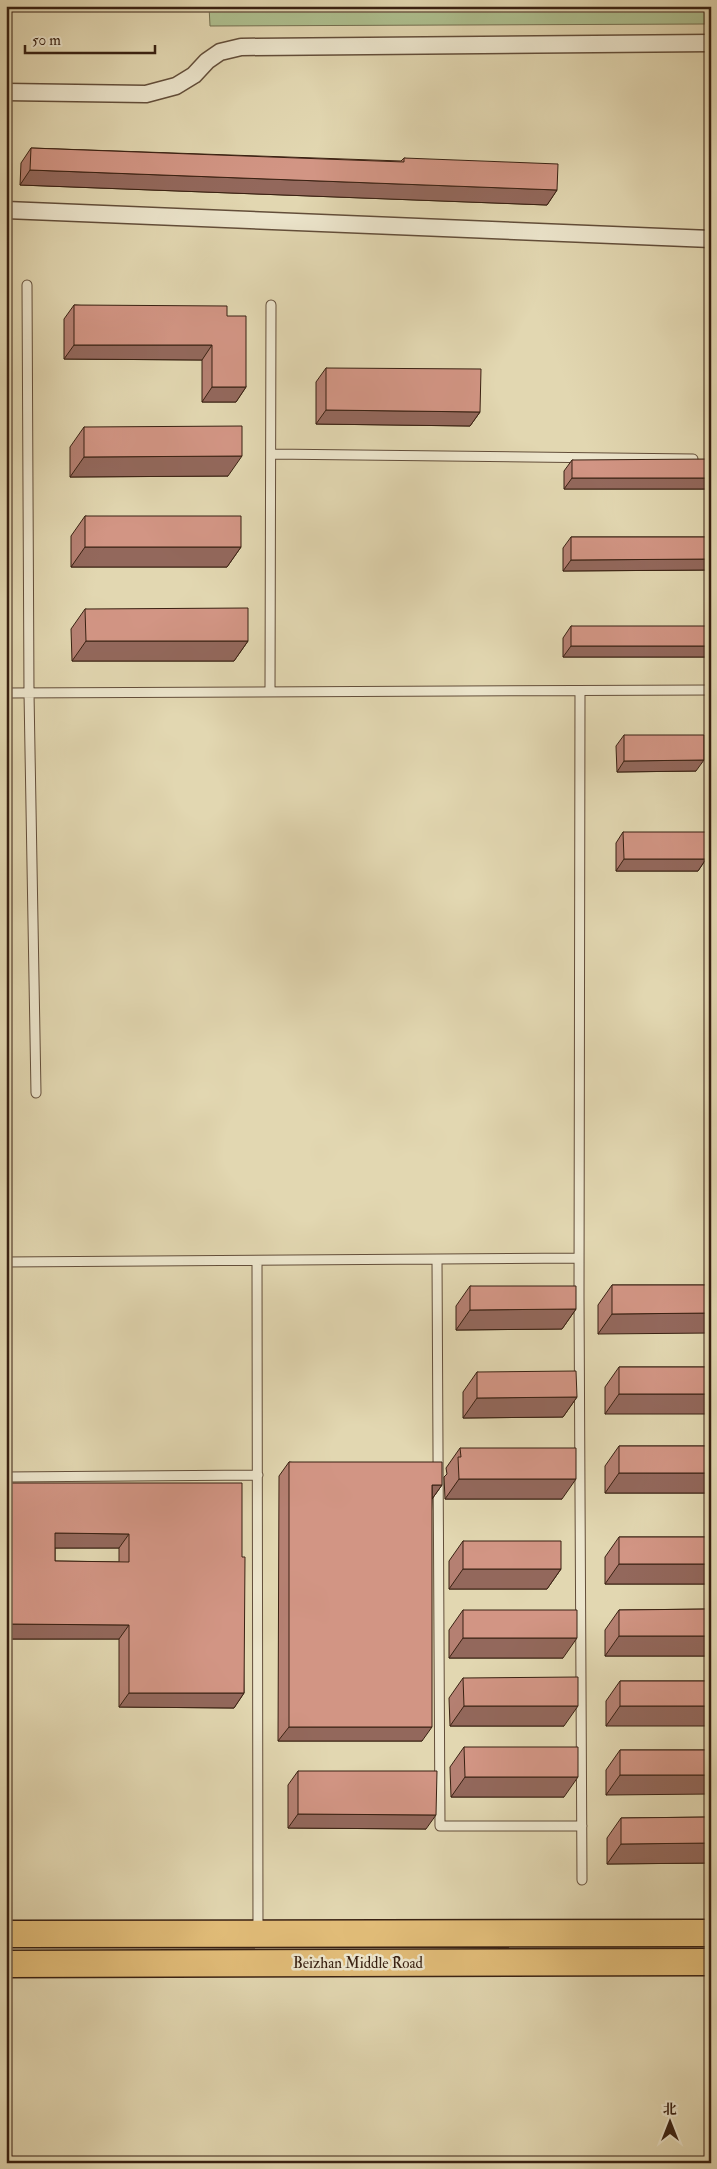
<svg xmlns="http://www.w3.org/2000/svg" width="717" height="2169" font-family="'IM FELL Double Pica','Noto Serif SC',serif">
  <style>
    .green { fill: #aebf8f; stroke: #747050 }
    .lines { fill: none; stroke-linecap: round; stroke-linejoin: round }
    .lane-casing { stroke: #634e3a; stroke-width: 11 }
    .street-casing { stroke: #634e3a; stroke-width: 19 }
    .primary-casing { stroke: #392112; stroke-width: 29 }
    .lane { stroke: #ece5cc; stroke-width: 9 }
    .street { stroke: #ece5cc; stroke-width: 16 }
    .primary { stroke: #e1bc78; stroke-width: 26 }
    .wall { fill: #b58072; stroke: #392112; fill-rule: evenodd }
    .shaded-wall { fill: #93685c; stroke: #392112 }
    .building { fill: #d29584; stroke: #392112; fill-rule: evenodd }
    .labels { text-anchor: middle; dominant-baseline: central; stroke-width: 5; stroke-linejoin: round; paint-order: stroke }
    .street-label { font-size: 15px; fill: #392112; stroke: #ece5cc }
  </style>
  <rect width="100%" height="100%" fill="#e2d7b1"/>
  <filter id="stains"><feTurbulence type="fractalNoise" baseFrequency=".004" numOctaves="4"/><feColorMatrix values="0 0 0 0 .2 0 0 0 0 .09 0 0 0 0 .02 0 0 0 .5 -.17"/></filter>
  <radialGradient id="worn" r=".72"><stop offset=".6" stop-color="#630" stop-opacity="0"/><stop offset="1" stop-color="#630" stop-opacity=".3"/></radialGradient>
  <path class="green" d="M209 6H705V24L210 26Z"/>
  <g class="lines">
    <g class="lane-casing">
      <path id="lane" d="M27 285 29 693 36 1093
        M271 454 693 459
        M580 691 579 1297 582 1880
        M270 692 271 305
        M6 693 711 690
        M437 1260 440 1826H582
        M257 1261 258 1931
        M6 1262 579 1258
        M6 1477 258 1475"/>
    </g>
    <g class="street-casing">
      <path id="street" d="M6 92 146 94 176 86 194 75 207 61 220 52 241 47 711 43
        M6 210 711 239"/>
    </g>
    <g class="primary-casing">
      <path id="primary" d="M6 1934 711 1933
        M6 1964 711 1962"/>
    </g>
    <use href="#lane" class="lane"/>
    <use href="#street" class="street"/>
    <use href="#primary" class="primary"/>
  </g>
  <path class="wall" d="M31 148 401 161 404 158 557 190 547 205 20 185 21 163Z
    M74 305 227 316 246 387 236 402H202V360L64 359V319Z
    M326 368 480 412 470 426 316 424V382Z
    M84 427 228 476 70 477V447Z
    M572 460 707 489H564V471Z
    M85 516 241 547 227 567H71V536Z
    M571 537H711V566L708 570 563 571V548Z
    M85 609 248 641 234 661H72L71 629Z
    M571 626 709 657H563V638Z
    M624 735 696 771 617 772 616 746Z
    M623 832 706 859 698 871H616V843Z
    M612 1285H711L598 1334V1305Z
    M470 1286 576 1309 562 1329 456 1330V1306Z
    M619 1367H711L605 1414V1387Z
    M477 1372 577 1397 563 1417 463 1418V1392Z
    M619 1446H711V1493H605V1466Z
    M460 1448 562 1499H445L444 1477 447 1474 446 1468Z
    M289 1462 442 1485 432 1499 422 1741H278L279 1476Z
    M6 1483 242 1557 244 1693 234 1708 119 1707V1639H6ZM55 1548H119V1562L55 1561Z
    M619 1537H711V1584H605V1557Z
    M463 1541 561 1569 547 1589H449V1561Z
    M711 1609V1656H605V1630L619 1610Z
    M463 1610 563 1658H449V1630Z
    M463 1678 564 1726H450L449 1698Z
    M620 1681H711L606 1726V1701Z
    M464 1747 564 1797H451L450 1767Z
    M620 1750H711L606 1795V1770Z
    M298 1771 426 1829 288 1828V1785Z
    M711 1817V1863L607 1864V1838L621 1818Z"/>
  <path class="shaded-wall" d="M30 170 557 190 547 205 20 185Z
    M74 345H212L202 360 64 359Z
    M212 387H246L236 402H202Z
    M326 410 480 412 470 426 316 424Z
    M242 456 228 476 70 477 84 457Z
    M572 478H711V483L707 489H564Z
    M85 547H241L227 567H71Z
    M711 559V566L708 570 563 571 571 560Z
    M86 641H248L234 661H72Z
    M571 646H711V655L709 657H563Z
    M704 760 696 771 617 772 624 761Z
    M624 859H706L698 871H616Z
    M576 1309 562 1329 456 1330 470 1310Z
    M711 1313V1333L598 1334 612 1314Z
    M619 1394H711V1414H605Z
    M577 1397 563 1417 463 1418 477 1398Z
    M619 1473H711V1493H605Z
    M459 1479H576L562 1499H445Z
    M432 1485H442L432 1499Z
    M55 1533 129 1534 119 1548H45Z
    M619 1564H711V1584H605Z
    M463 1569H561L547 1589H449Z
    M6 1624 129 1625 119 1639H6Z
    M619 1636H711V1656H605Z
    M463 1638H577L563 1658H449Z
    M129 1693H244L234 1708 119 1707Z
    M464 1706H578L564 1726H450Z
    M620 1706H711V1726H606Z
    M289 1727H432L422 1741H278Z
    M620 1775H711V1794L606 1795Z
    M465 1777H578L564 1797H451Z
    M298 1814 436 1815 426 1829 288 1828Z
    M711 1843V1863L607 1864 621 1844Z"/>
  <path class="building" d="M31 148 404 162V158L558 164 557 190 30 170Z
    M74 305 227 306V316H246V387H212V345H74Z
    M326 368 481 369 480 412 326 410Z
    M242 426V456L84 457V427Z
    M711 459V478H572V460Z
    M85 516H241V547H85Z
    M571 537H711V559L571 560Z
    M248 608V641H86L85 609Z
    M571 626H711V646H571Z
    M624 735H704V760L624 761Z
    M623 832H706V859H624Z
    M612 1285H711V1313L612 1314Z
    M470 1286H576V1309L470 1310Z
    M619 1367H711V1394H619Z
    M576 1371 577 1397 477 1398V1372Z
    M619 1446H711V1473H619Z
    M460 1448H576V1479H459L458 1457H461Z
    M289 1462H442V1485H432V1727H289Z
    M6 1483H242V1557H245L244 1693H129V1625L6 1624ZM55 1533 129 1534V1562L55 1561Z
    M619 1537H711V1564H619Z
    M463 1541H561V1569H463Z
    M711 1609V1636H619V1610Z
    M463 1610H577V1638H463Z
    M578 1677V1706H464L463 1678Z
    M620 1681H711V1706H620Z
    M464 1747H578V1777H465Z
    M620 1750H711V1775H620Z
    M298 1771H437L436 1815 298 1814Z
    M711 1817V1843L621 1844V1818Z"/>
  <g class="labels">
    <g class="street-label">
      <text x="358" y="1963">Beizhan Middle Road</text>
    </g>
  </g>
  <rect width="717" height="2169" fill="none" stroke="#e2d7b1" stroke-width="25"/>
  <rect x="8" y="8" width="702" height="2154" fill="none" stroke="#392112" stroke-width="2.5"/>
  <rect x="12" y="12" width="692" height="2144" fill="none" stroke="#392112"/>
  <g transform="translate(670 2122)" stroke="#ece5cc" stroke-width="4" paint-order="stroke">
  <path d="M0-4L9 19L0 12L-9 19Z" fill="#392112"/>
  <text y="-8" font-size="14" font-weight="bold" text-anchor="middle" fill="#392112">北</text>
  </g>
  <path d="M25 45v8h130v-8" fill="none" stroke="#392112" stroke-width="2.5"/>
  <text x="32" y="45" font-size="15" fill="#392112" stroke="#ece5cc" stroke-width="4" paint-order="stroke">50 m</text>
  <rect width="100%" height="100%" filter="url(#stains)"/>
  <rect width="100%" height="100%" fill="url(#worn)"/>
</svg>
